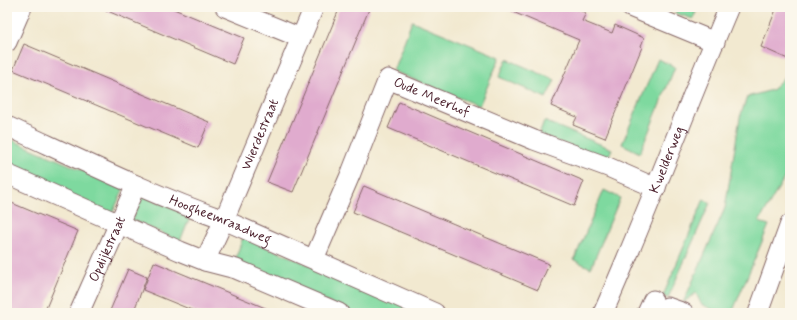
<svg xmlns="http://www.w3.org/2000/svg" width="797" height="320" font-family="Mynerve,sans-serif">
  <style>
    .green { fill: #7ed99f; stroke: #647c65 }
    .building { fill: #e0abce }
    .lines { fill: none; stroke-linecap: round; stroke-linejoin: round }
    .street-casing { stroke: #856665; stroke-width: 21 }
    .street { stroke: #fff; stroke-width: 19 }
    .labels { text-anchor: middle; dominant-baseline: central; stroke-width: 3.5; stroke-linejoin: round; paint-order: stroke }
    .street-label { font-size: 14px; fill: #4a1f2b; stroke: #fbf7ec }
  </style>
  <rect width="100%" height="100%" fill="#fbf7ec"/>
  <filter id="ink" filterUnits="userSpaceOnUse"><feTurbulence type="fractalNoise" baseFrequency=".025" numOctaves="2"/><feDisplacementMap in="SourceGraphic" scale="8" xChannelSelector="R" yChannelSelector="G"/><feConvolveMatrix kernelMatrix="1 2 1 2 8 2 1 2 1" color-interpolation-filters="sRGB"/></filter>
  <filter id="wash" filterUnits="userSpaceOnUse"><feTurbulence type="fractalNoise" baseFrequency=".012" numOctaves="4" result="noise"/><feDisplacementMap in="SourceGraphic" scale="16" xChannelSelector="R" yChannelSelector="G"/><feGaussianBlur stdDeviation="0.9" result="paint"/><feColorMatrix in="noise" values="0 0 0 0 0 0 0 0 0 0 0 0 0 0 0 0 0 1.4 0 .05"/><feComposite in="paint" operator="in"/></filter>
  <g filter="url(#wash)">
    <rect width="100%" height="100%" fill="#f2e9d0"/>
    <path class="green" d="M678 7H698L693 19 675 13Z
      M412 21 500 57 479 106 393 71Z
      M507 59 555 80 546 98 499 77Z
      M658 59 675 67 640 153 622 144Z
      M785 76 790 78V168L759 222 769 225 732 313H720L701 304 696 293 683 303 725 208 740 117 747 97 772 90Z
      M544 121 612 149 606 161 539 134Z
      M7 138 124 188 112 214 7 169Z
      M604 190 620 198 591 268 574 260Z
      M142 195 191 215 180 241 132 220Z
      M704 199 710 203 668 298 663 296Z
      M243 237 424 313H353L234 263Z"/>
    <g id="blocks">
      <path class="building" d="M98 7H169L244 38 233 64Z
        M340 7H370L293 192 267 182Z
        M501 7H572L586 13 582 21 612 33 615 25 644 38 641 46 642 47 605 138 573 125 577 117 551 106 579 40Z
        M777 7H790V60L761 47Z
        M24 44 209 122 198 148 13 70Z
        M399 102 584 181 574 206 388 128Z
        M364 186 549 264 538 290 353 212Z
        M7 201 78 231 44 313H7Z
        M154 262 275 312V313H199L143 290Z
        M128 269 147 277 133 313H109Z"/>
    </g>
  </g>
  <g filter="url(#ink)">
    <use href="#blocks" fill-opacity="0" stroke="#856665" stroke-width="1"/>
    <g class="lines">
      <g class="street-casing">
        <g id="street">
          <path d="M225 7 301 38"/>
          <path d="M630 7 715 42"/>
          <path d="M7 42 22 7"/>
          <path id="s1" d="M7 126C79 159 150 194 224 220L435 313"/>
          <path d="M7 174 180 251 205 261 236 269 339 313"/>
          <path id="s2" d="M314 259 351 173 388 79 534 140 608 167 656 188"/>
          <path id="s3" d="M205 261 224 220 314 7"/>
          <path d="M667 307 684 313"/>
          <path id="s4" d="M79 313 136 185"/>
          <path id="s5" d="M603 313C648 212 686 108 729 7"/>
          <path d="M647 313 653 300"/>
          <path d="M758 313 790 224"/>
        </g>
      </g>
      <use href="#street" class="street"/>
    </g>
  </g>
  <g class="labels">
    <g class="street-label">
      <text stroke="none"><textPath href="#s2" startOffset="242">Oude Meerhof</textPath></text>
      <text stroke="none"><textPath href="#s3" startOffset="138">Wierdestraat</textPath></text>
      <text stroke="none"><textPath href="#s5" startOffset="166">Kwelderweg</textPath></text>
      <text stroke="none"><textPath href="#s1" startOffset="233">Hoogheemraadweg</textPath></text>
      <text stroke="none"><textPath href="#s4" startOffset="70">Opdijkstraat</textPath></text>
    </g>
  </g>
  <rect width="797" height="320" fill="none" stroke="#fbf7ec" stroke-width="24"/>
</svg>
